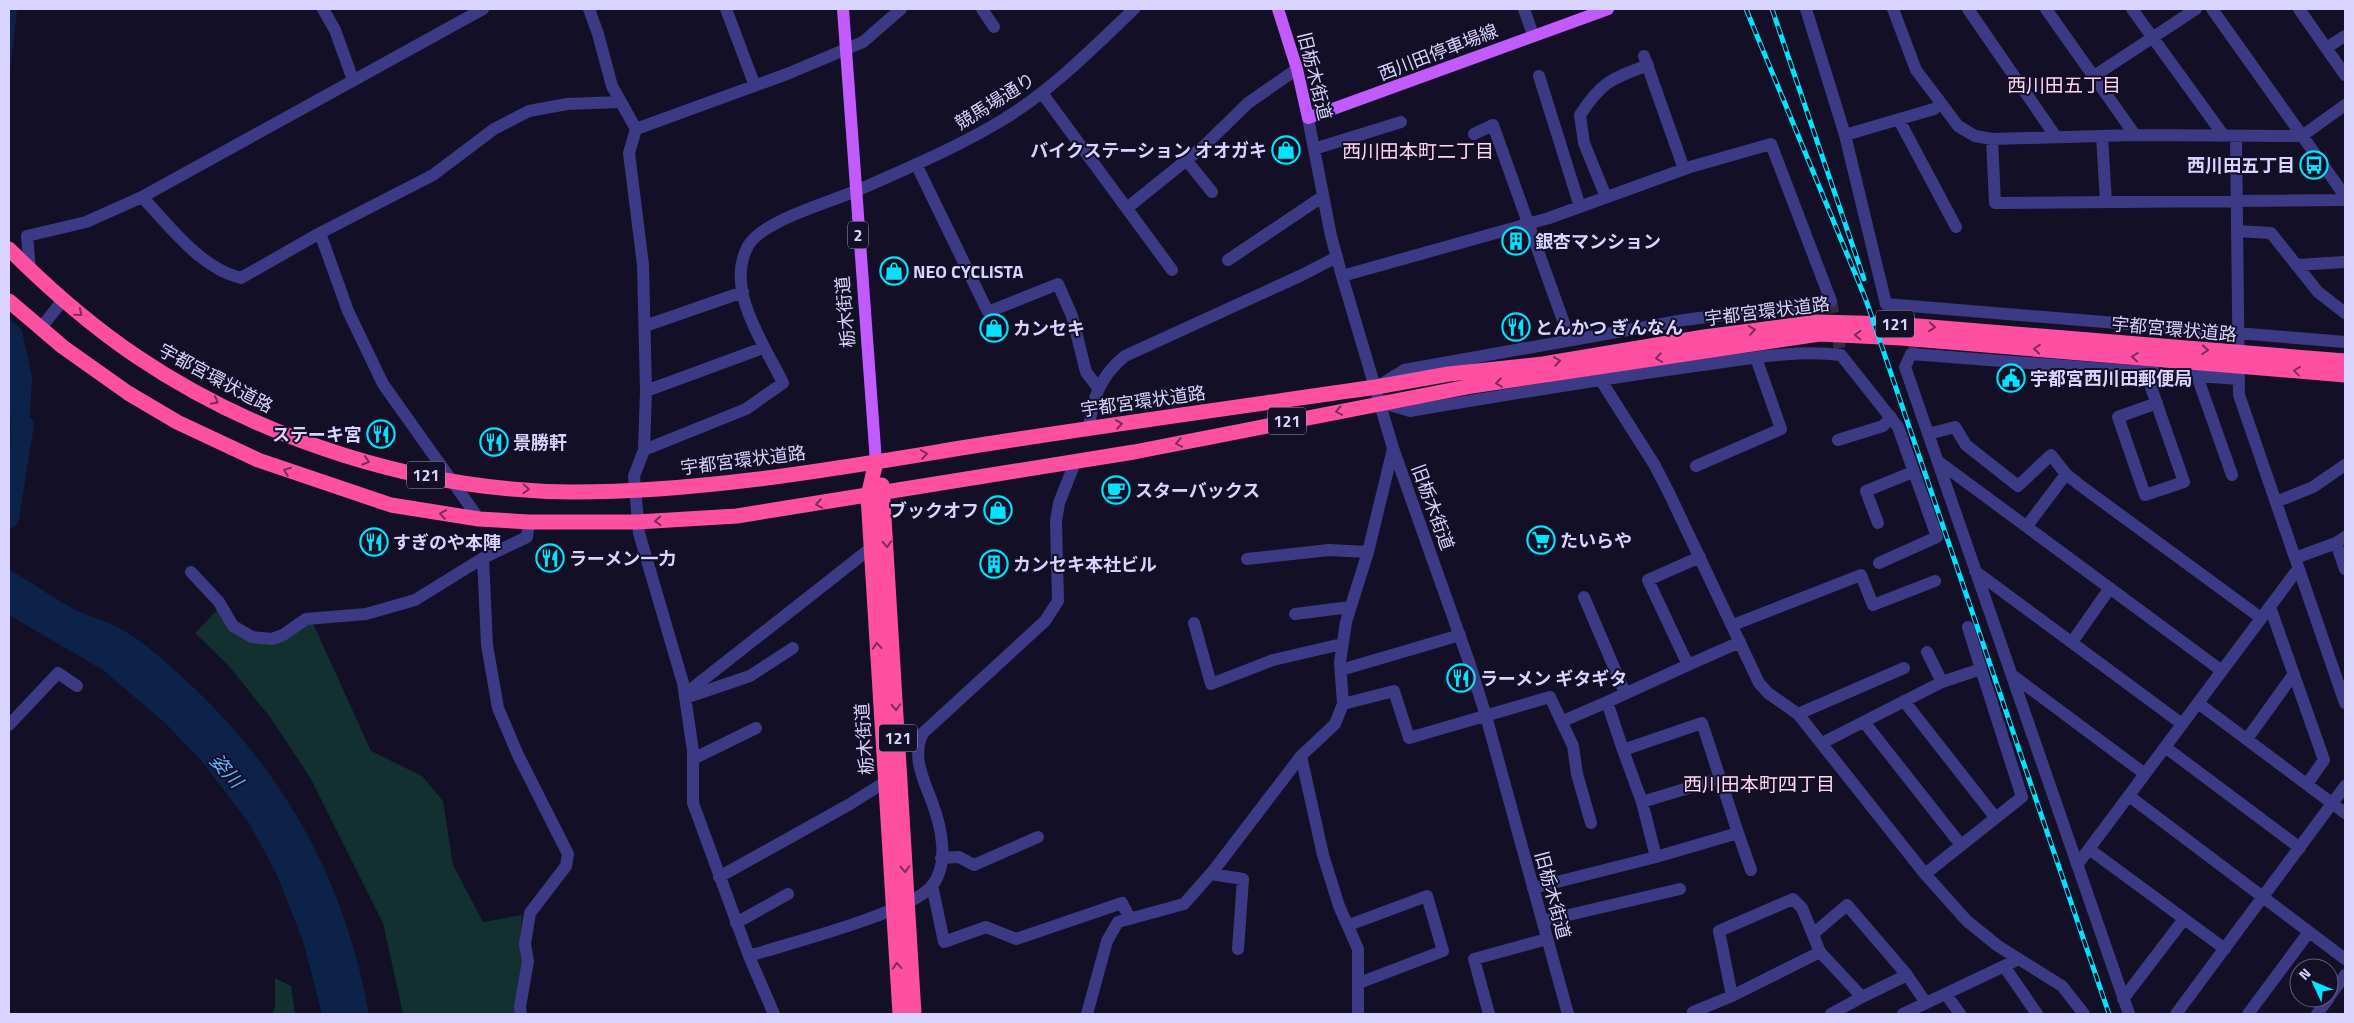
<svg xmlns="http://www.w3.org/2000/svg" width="2354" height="1023" font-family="'Titillium Web','Noto Sans JP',sans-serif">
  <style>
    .park { fill: #12302f }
    .water { fill: #0c2248 }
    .pier { fill: #130f26 }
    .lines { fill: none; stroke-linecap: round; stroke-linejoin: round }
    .river { stroke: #0c2248; stroke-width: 20 }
    .minor-tunnel { stroke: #312d47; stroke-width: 12; stroke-dasharray: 12 6; stroke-linecap: butt }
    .minor { stroke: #3d3a85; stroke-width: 12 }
    .major { stroke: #c25bff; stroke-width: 12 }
    .highway { stroke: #ff4fa3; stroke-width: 15 }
    .rail-casing { stroke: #00e5ff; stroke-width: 5 }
    .rail { stroke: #130f26; stroke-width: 3; stroke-dasharray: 9; stroke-linecap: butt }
    .oneway { stroke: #7d2c5e }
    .labels { text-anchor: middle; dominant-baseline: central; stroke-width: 4; stroke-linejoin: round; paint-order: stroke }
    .shield { fill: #130f26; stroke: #9e99be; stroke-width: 1 }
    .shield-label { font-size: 16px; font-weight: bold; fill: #d9d4ff }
    .street-label { font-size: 18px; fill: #d9d4ff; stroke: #130f26 }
    .poi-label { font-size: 18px; font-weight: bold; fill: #d9d4ff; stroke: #130f26; text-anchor: start }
    .neighbourhood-label { font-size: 19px; fill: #ffd6f0; stroke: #130f26 }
    .water-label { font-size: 19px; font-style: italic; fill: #62b6ff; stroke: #130f26 }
  </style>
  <rect width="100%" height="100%" fill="#130f26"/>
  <path class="park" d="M218 609 253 641 311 619 371 751 422 776 443 801 453 865 483 922 522 915 520 949 525 962 517 1014H403L383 923 311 779 270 717 228 665 195 633Z
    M275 978 291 986 295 1014H272L275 1007Z"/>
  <path class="water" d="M9 9H17L9 81Z
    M9 257 12 284 32 378 30 413 9 494C9 465 13 429 9 401Z
    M9 570C32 581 51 598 74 609 88 616 105 620 119 628 147 643 170 666 193 687 288 777 346 885 369 1014H322L303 941 277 875 249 823 201 760 166 724 103 670 9 615Z"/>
  <path class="pier" d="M9 255 11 256 25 333 9 318Z"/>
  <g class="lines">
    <path class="river" d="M9 518 24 425"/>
    <path class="minor-tunnel" d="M1831 301 1841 355
      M1898 304 1918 355"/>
    <path class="minor" d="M323 9 335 30 353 80
      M589 9 598 34 612 86 636 129 629 153 643 265 646 391 644 450 634 476 639 533 683 683 693 751V803L749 956 774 1014
      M726 9 755 86
      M982 9 994 27
      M1524 9 1533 35
      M1806 9 1845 135 1886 304 2345 342
      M1893 9 1916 70 1941 103 1958 126 1975 136 1992 139 2135 135 2302 136 2345 105
      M1968 9 2056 137
      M2046 9 2135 135
      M2132 9 2224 136
      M2212 9 2345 196
      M2299 9 2345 75
      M2326 48 2345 36
      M1644 56 1684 169
      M1539 76 1580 207
      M2094 76 2196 9
      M1042 93 1172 270
      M1308 118 1331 236 1342 276 1393 448 1469 662 1486 716 1568 1014
      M1899 120 1956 227
      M636 129 787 74 863 42 901 9
      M1474 134 1493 125 1570 340
      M1845 135 1934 109 1941 103
      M2102 136 2106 202
      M2236 136 2239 395 2345 703
      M1992 139 1995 203 2345 200
      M1314 149 1401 122
      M1187 161 1212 192
      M916 164 988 312 1058 284 1072 316 1086 372 1099 389
      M142 197C170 226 200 268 241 278L320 233
      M1606 197 1584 143 1580 115C1602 81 1611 79 1648 65
      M1127 208 1204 146 1248 103 1297 69
      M2238 231 2271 233 2318 292 2345 313
      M1228 260 1322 197
      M2296 265 2345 262
      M30 269 27 236 86 222 142 197 483 9
      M1342 276 1549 218 1690 167 1771 144 1831 301 1684 320 1404 370 1380 385
      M645 326 743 292
      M40 329 63 300
      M2146 373 2184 482 2145 495 2118 417 2157 403
      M2197 376 2232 475
      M1600 379 1654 464 1669 493 1759 683 1768 693 1798 714 1925 874 1967 921 1998 946 2062 986 2084 1014
      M646 391 763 348
      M1383 403 1410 411C1505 395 1600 379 1695 366 1743 360 1793 349 1841 355L1898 427 1937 537 1879 563
      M1089 428C1092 399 1101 375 1125 356L1302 275 1337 257
      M1928 434 1955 427 1966 445 2018 486 2051 455 2066 474 2081 486 2261 618
      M1838 440 1883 426 1891 417
      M644 450 746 409 783 383C765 345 724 290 748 246 763 219 836 201 865 187 912 166 960 146 1004 119 1053 89 1093 48 1134 9
      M1939 462 2222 671
      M1696 466 1781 429 1756 358
      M2276 502 2313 487 2345 465
      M479 519 383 384 348 311 320 233 433 175 494 129 529 111 567 104 619 102
      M1878 523 1866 491 1913 472
      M2027 526 2066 474
      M2336 543 2345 569
      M2295 558 2336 543 2345 537
      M1247 559 1329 550 1368 552
      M1975 571 2182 724
      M191 572 219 602 233 626 252 637 272 639 283 635 306 619 366 614 415 600 483 558
      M1584 597 1625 693
      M2270 607 2324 760 2307 784
      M1295 614 1350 607
      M1194 623 1211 684 1273 660 1342 644
      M1733 625 1861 575 1873 605 1935 581
      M1968 627 1981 669
      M2072 642 2110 588
      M1927 652 1942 682
      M1688 665 1740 642
      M1341 670 1460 635
      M2012 675 2145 774
      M685 694 871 548
      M685 698 750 676 793 648
      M1904 701 1995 817
      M2198 703 2345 813
      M1343 704 1394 691 1409 738 1550 697 1573 746 1577 774 1591 823
      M1798 714 1904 668
      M1563 721 1607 702
      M1864 722 1961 845
      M9 725 58 673 77 686
      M2247 739 2293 675
      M1822 743 1942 682 1981 669 2022 797 1925 874
      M2165 747 2300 848
      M1623 750 1607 702 1688 665 1648 580 1700 557
      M1301 756 1323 855 1339 906 1358 949V1014
      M693 759 756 728
      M2129 796 2345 959
      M1642 802 1721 778
      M1738 833 1751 870
      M2089 849 2225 949
      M941 858 959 857 974 865 1038 837
      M2077 865 2298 569
      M1211 874 1243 879 1238 949
      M719 877 850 804 885 782
      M932 885 944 942 986 927 1016 939 1122 903 1130 919
      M1533 888 1656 857 1738 833 1702 723 1623 750 1642 802 1656 857
      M1543 921 1680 889
      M736 923 788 894
      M1349 925 1427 896 1443 951 1359 983
      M1813 934 1847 905 1907 975 1926 1003
      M1820 952 1862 997 1831 1014
      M749 956C787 944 909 913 932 886 950 863 941 826 932 802 924 780 911 757 923 733L1045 621 1058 601 1056 521 1059 503 1076 460
      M2004 966 2037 1014
      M1946 994 1960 1014
      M1862 997 1907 975
      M2329 997 2345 975
      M2123 999 2184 919
      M521 1014 520 1007 528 961 525 944 530 913 566 866 568 854 518 755 498 708 487 645 483 558 527 537 529 522
      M1087 1014 1107 941 1118 922 1184 904 1214 870 1301 756 1335 724 1343 704 1340 662 1346 622 1368 552 1393 449
      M1489 1014 1474 959 1547 939
      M1694 1014 1693 1012 1732 996 1820 952 1802 908 1793 899 1719 931 1732 996
      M1903 1014 2019 959
      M2129 1014 1905 367 1911 354 2238 379
      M2176 1014 2345 786
      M2248 1014 2309 932
      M2317 1014 2329 998"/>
    <path class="major" d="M843 9 876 462
      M1278 9 1297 69 1308 118 1608 9"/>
    <path class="highway" d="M9 249C48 288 90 325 136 356 262 441 421 491 573 492 703 492 833 469 961 448 1099 426 1238 407 1376 387L1449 374 1543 364 1704 337 1818 322 1894 324 2345 361
      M9 301 63 347 128 393 177 422 258 460 391 505 479 519 529 522H637L737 516 1134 452 1472 386 1820 334 1901 338 2345 375
      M876 462 868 496 900 1014
      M882 485 914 1014"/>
    <g class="rail-casing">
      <path id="rail" d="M1746 9 1866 300 2109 1014
        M1772 9 1864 279"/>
    </g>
    <use href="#rail" class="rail"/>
  </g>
  <defs><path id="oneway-chevron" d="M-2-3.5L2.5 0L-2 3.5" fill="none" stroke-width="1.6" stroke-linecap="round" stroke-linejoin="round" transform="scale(1.25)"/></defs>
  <g class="oneway">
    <use href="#oneway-chevron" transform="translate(79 313) rotate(40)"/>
    <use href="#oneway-chevron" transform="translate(1932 327) rotate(5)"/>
    <use href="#oneway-chevron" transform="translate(1752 330) rotate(-8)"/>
    <use href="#oneway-chevron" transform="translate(1858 335) rotate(-178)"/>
    <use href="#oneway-chevron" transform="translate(2037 349) rotate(-175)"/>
    <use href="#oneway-chevron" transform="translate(2205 350) rotate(5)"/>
    <use href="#oneway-chevron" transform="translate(2135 357) rotate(-176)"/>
    <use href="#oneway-chevron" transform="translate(1659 358) rotate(171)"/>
    <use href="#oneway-chevron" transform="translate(1557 361) rotate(-9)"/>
    <use href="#oneway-chevron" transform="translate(2297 371) rotate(-173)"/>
    <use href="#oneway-chevron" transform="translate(1499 383) rotate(172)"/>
    <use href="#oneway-chevron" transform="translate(215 401) rotate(27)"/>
    <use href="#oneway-chevron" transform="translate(1339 411) rotate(169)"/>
    <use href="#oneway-chevron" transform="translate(1119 424) rotate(-8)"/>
    <use href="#oneway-chevron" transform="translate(1179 443) rotate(169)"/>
    <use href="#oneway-chevron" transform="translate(924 454) rotate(-9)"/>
    <use href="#oneway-chevron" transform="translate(366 461) rotate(16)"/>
    <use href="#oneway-chevron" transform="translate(287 471) rotate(-159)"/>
    <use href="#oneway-chevron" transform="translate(526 489) rotate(3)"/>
    <use href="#oneway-chevron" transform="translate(819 504) rotate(171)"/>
    <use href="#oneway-chevron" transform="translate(443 514) rotate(-172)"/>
    <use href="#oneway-chevron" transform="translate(658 521) rotate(177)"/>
    <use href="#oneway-chevron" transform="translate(887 544) rotate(87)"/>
    <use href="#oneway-chevron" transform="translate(877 646) rotate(-94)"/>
    <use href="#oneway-chevron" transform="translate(896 707) rotate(87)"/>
    <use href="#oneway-chevron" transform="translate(905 869) rotate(87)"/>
    <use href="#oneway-chevron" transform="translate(897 966) rotate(-94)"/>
  </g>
  <defs>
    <g id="shop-ring" transform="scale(1.4375)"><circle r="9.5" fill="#130f26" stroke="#00e5ff" stroke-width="1.5"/><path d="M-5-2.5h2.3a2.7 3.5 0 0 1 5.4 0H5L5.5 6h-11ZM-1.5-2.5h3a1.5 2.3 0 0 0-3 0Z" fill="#00e5ff"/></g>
    <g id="bus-ring" transform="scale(1.4375)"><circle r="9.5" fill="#130f26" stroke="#00e5ff" stroke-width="1.5"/><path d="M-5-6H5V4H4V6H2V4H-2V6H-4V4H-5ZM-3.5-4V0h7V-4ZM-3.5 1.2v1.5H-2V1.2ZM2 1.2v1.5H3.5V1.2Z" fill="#00e5ff"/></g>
    <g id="building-ring" transform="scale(1.4375)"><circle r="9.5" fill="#130f26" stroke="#00e5ff" stroke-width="1.5"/><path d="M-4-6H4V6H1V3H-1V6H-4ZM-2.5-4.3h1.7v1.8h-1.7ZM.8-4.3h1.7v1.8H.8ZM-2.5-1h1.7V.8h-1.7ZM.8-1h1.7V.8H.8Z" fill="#00e5ff"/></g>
    <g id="restaurant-ring" transform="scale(1.4375)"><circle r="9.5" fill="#130f26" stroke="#00e5ff" stroke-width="1.5"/><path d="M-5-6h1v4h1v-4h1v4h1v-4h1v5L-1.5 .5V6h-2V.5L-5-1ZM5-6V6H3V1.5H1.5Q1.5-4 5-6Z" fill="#00e5ff"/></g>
    <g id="civic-ring" transform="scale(1.4375)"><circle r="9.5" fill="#130f26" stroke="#00e5ff" stroke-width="1.5"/><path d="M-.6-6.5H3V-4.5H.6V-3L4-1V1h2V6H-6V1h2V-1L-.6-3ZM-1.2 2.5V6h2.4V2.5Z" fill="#00e5ff"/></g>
    <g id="cafe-ring" transform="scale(1.4375)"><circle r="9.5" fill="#130f26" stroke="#00e5ff" stroke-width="1.5"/><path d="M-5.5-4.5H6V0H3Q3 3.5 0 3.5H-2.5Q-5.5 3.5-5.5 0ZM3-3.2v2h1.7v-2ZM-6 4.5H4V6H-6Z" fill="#00e5ff"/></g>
    <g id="supermarket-ring" transform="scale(1.4375)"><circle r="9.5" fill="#130f26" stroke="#00e5ff" stroke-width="1.5"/><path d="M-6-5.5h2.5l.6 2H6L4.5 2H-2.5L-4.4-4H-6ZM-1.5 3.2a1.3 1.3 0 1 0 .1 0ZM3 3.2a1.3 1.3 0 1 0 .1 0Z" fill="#00e5ff"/></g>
  </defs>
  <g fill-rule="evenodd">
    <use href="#shop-ring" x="1286" y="150"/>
    <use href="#bus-ring" x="2314" y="165"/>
    <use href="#building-ring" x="1516" y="241"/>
    <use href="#shop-ring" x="894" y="271"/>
    <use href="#restaurant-ring" x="1516" y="327"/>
    <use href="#shop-ring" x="994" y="328"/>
    <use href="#civic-ring" x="2011" y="378"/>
    <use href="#restaurant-ring" x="381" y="434"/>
    <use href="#restaurant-ring" x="494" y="442"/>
    <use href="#cafe-ring" x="1116" y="490"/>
    <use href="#shop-ring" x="998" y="510"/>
    <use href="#supermarket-ring" x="1541" y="540"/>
    <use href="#restaurant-ring" x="374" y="542"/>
    <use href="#restaurant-ring" x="550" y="558"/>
    <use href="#building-ring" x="994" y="564"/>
    <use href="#restaurant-ring" x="1461" y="678"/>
  </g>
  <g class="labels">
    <g class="shield">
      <rect x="848" y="221.5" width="20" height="27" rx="4"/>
      <rect x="1876" y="310.5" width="38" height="27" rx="4"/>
      <rect x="1268" y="407.5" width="38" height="27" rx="4"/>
      <rect x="407" y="461.5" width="38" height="27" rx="4"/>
      <rect x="879" y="724.5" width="38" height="27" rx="4"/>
    </g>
    <g class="shield-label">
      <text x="858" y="235">2</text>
      <text x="1895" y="324">121</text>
      <text x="1287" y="421">121</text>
      <text x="426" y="475">121</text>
      <text x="898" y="738">121</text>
    </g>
    <g class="street-label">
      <text transform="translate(1438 52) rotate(-21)">西川田停車場線</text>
      <text transform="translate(1315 76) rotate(76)">旧栃木街道</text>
      <text transform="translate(995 101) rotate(-32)">競馬場通り</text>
      <text transform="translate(1767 311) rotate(-7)">宇都宮環状道路</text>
      <text transform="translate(845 312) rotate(-95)">栃木街道</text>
      <text transform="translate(2174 329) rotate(5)">宇都宮環状道路</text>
      <text transform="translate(216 378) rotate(28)">宇都宮環状道路</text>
      <text transform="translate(1143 401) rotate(-8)">宇都宮環状道路</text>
      <text transform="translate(743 460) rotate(-7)">宇都宮環状道路</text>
      <text transform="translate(1433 507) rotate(70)">旧栃木街道</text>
      <text transform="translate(864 739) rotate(-94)">栃木街道</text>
      <text transform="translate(1553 895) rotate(75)">旧栃木街道</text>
    </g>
    <g class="poi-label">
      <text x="1267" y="150" text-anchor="end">バイクステーション オオガキ</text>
      <text x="2295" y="165" text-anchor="end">西川田五丁目</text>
      <text x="1535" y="241">銀杏マンション</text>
      <text x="913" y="271">NEO CYCLISTA</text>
      <text x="1535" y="327">とんかつ ぎんなん</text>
      <text x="1013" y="328">カンセキ</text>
      <text x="2030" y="378">宇都宮西川田郵便局</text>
      <text x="362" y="434" text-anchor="end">ステーキ宮</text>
      <text x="513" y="442">景勝軒</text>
      <text x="1135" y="490">スターバックス</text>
      <text x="979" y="510" text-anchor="end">ブックオフ</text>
      <text x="1560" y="540">たいらや</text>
      <text x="393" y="542">すぎのや本陣</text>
      <text x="569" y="558">ラーメン一力</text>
      <text x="1013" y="564">カンセキ本社ビル</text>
      <text x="1480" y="678">ラーメン ギタギタ</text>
    </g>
    <g class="neighbourhood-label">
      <text x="2064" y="84">西川田五丁目</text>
      <text x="1418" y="150">西川田本町二丁目</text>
      <text x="1759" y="783">西川田本町四丁目</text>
    </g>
    <g class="water-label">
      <text transform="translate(227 770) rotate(48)">姿川</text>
    </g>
  </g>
  <rect width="2354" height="1023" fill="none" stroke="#d9d4ff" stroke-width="20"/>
  <g transform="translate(2314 983) rotate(314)"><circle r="24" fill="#130f26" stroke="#625e7d"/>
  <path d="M0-4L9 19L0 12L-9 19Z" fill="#00e5ff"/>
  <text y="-8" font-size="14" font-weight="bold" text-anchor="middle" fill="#d9d4ff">N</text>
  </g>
</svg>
